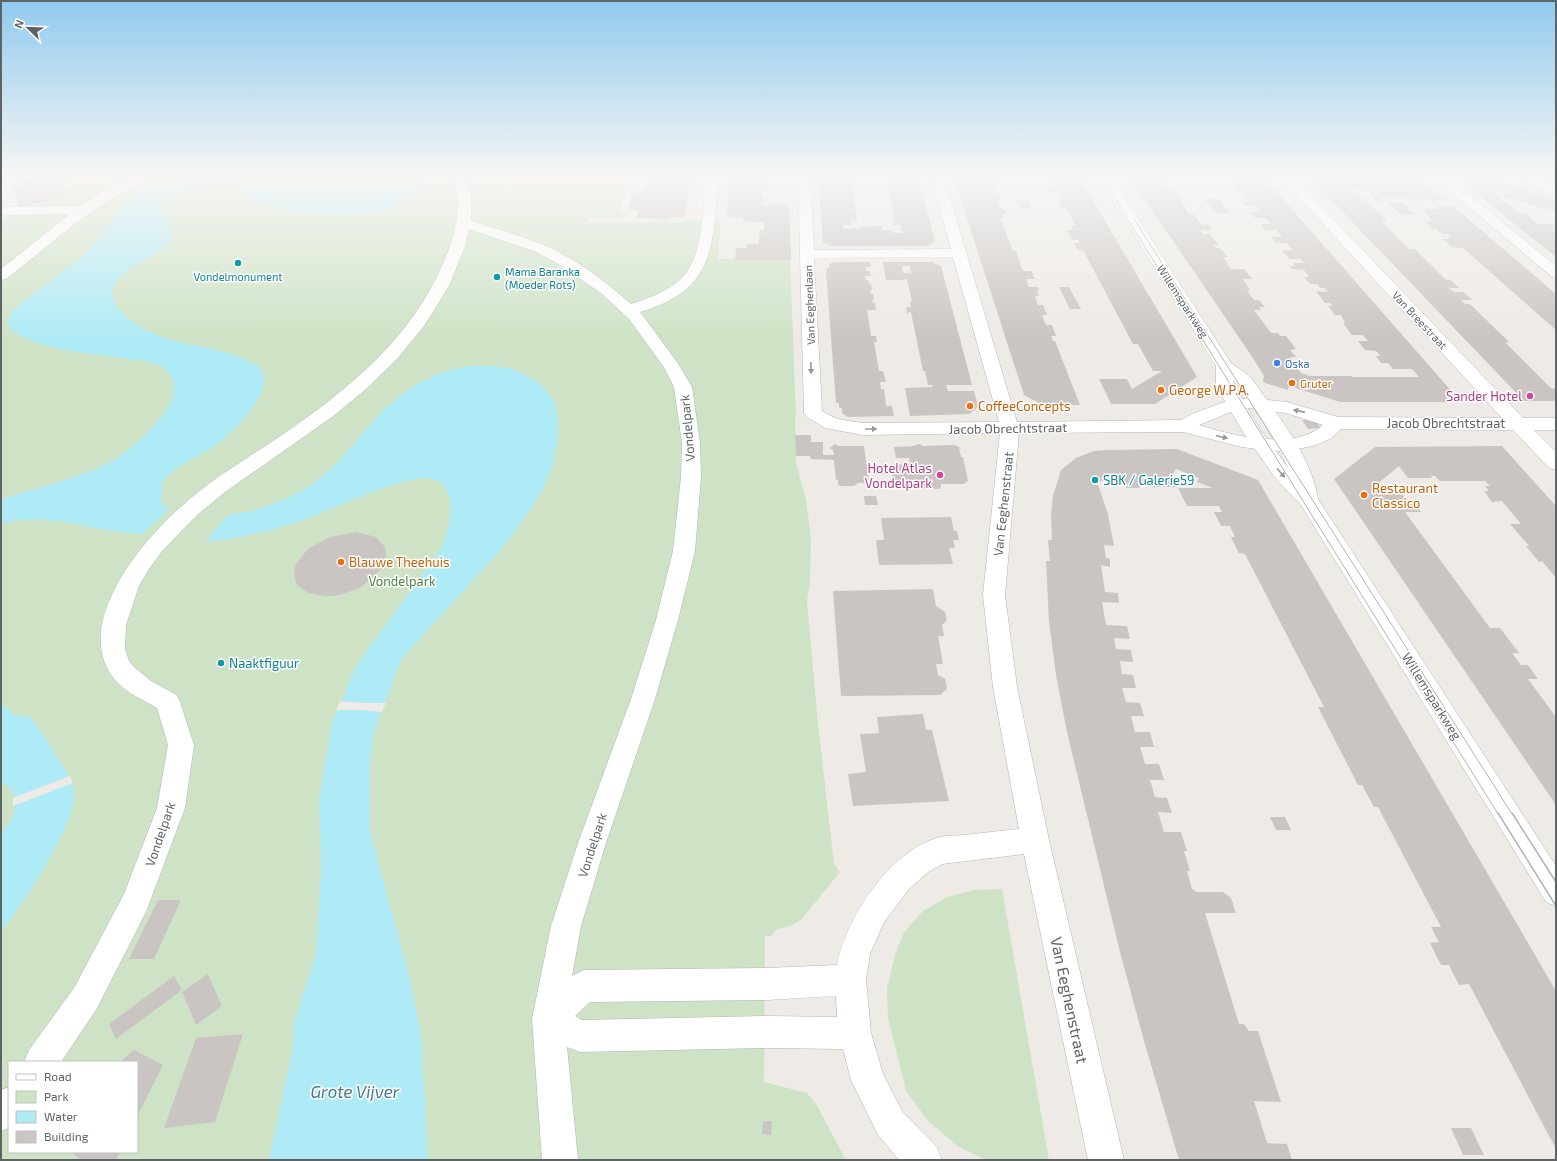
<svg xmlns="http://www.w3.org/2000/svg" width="1557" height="1161" font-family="'Exo 2',sans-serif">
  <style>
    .green { fill: #cee3c6; fill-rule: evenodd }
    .water { fill: #afebf6 }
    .pier { fill: #eeeae6 }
    .building { fill: #cac5c3; fill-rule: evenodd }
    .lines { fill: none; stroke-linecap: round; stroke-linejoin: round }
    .street-casing { stroke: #b1b5b7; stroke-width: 1 }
    .secondary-casing { stroke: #b0b5b7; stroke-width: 1 }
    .street { fill: #fff; fill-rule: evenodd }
    .secondary { fill: #fff; fill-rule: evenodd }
    .tram-far1 { stroke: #b2b3b3; stroke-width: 1 }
    .tram { stroke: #b2b3b3; stroke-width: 1.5 }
    .oneway { fill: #969a9b }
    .culture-dot { fill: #0f9aa8; stroke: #fff; stroke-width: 1.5 }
    .shop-dot { fill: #3f7fe0; stroke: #fff; stroke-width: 1.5 }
    .food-dot { fill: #e8710a; stroke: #fff; stroke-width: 1.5 }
    .hotel-dot { fill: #d1479c; stroke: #fff; stroke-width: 1.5 }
    .labels { text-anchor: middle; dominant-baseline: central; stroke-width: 3; stroke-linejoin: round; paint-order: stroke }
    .far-culture-label { font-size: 11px; fill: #0d838f; stroke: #fff; text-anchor: start }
    .far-street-label { font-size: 11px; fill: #5e6365; stroke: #fff }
    .far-shop-label { font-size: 11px; fill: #366cbe; stroke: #fff; text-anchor: start }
    .far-food-label { font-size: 11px; fill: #c56008; stroke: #fff; text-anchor: start }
    .food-label { font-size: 13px; fill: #c56008; stroke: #fff; text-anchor: start }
    .hotel-label { font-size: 13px; fill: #b23c85; stroke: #fff; text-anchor: end }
    .street-label { font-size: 13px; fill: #5e6365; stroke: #fff }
    .culture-label { font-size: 13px; fill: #0d838f; stroke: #fff; text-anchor: start }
    .park-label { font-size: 13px; fill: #4f823f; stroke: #fff }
    .near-street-label { font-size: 16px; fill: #5e6365; stroke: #fff }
    .near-water-label { font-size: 17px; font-style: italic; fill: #427c8e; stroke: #fff }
  </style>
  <rect width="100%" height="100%" fill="#eeeae6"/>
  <path class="green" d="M41 175H640L638 185 625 190 620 212 630 217 590 218 588 223 684 222 689 220 721 221 718 259H790L796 416H795L796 462 806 500 811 538 810 583 807 601 818 724 834 864 840 872 801 920 791 926 777 929 771 936H765L764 1082 807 1093 816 1104 846 1160H1V220L19 208 11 206 19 203 13 187 22 185 21 182 38 178V176ZM9 1062H137V1152H9Z
    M1002 889 1049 1160H986L959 1147 929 1122 906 1091 888 1018 887 988 895 955 904 932 923 911 947 897 974 890Z"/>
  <path class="water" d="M173 175H271L280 180 291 182 316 180 331 175 422 176C422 180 422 185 421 188 418 194 410 199 404 201 395 206 386 210 376 212 347 217 298 215 270 205 264 203 250 197 245 193 242 190 238 187 233 186 214 180 164 189 161 212L169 229 170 241C155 260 126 263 114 286 111 291 112 297 115 303 118 310 122 314 128 318 161 345 193 342 231 354 241 357 251 362 260 368 262 371 264 374 264 377 268 397 232 434 216 445 198 457 178 465 163 481L161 503 170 508 143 534C131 533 118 532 106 530 69 523 38 514 1 524V500C38 486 78 480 112 461 129 451 145 436 158 421 168 410 178 393 172 378 171 375 165 369 162 367 154 361 139 361 130 359 96 354 41 351 13 331 4 325 10 314 15 308L84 255 104 234 111 223 116 211 130 197 153 183Z
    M471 366H493L509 368 522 373 540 384 550 395 554 401 558 418V439L552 467 543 489 529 512 499 552 402 658 374 731 370 763V832L408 972 421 1036 428 1160H269L293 1047 294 1023 316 954 321 870 319 799 332 722 342 701 350 679 363 656 440 550C449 532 462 486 432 479 406 473 332 510 303 520 272 531 239 538 206 542 211 535 223 518 230 515 237 512 245 513 251 511 272 505 289 499 307 487 337 469 355 440 379 415 403 390 436 370 471 366Z
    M1 704 14 714 30 717C43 734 54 751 65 770 69 778 73 784 74 793 78 821 21 908 1 931V834L11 820 15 808 16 799 12 791 6 785 1 784Z"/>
  <path class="pier" d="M340 701 362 703H386L382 712 360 710H336Z
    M70 776 73 783 13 806V798Z"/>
  <path class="building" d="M41 175 61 176 69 193 61 198 46 202 19 207 12 187 21 185 20 182H23L22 180Z
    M654 175H691L685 217H672L666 219 637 218 638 211 628 209 632 193 637 191H645L648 177Z
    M729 175H773V180L768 181V188L762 189V198L767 199 766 202 762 203V205H789L791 260H735L736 248H746V244H759V236H762L759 234V231L764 229V222H748L743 220V217H731L727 215Z
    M818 175H849L850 180H854L855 186H852L857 221H851V225H843V229H860V227L882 226V230H893L894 233H902L901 225H893V222H895L886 175H918L935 242 928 246H831L823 242Z
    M953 175H992L997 189H992L994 193H999L1001 200H997L1000 208H1004L1006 214H1002L1004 219H1000L1013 251H1016L1023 271H1032L1033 275 1035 279H1026L1029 287H1038L1040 290H1037L1039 296H1035L1038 305H1043L1047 315H1042L1046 325H1052L1056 336H1051L1053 341H1055L1080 405H1043L1024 395Z
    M1006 175H1016L1018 179 1008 180Z
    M1025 175H1078L1197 377 1155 404H1111L1099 379H1127L1132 389 1162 371H1153L1138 344H1133L1083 250H1078L1074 243H1080L1078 240H1072L1067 230H1073L1071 226H1076L1066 208H1061L1057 201H1062L1058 193H1051L1047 186H1054L1051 179H1027Z
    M1128 175H1164L1170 182H1161L1163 186H1166L1169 191H1175L1182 199H1176L1180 200 1189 214H1193L1202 225 1208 224 1212 230H1200L1203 234H1210L1219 245H1213L1216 248H1220L1228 257H1223L1231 269H1244L1252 279H1243L1250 290H1247L1254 300H1259L1265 307H1259L1261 310H1254L1271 333H1278L1280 336H1286L1296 349 1290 350 1296 357H1290L1301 373 1310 376H1351L1352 377H1419L1412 369H1393L1388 363H1381L1376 356H1381L1376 351 1365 350 1358 341H1368L1363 335H1352L1343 323H1345L1341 315H1335L1328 306H1332L1330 303H1325L1316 291 1328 292 1325 288H1320L1317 284H1310L1304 277H1309L1304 270 1292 269 1289 266H1295L1293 263H1304L1300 259H1289L1282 250H1293L1287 243H1276L1271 237H1282L1277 230H1265L1261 224H1271L1266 218H1255L1251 212H1262L1256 206H1245L1241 201H1252L1242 191H1238L1232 184H1235L1226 175H1262L1461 402H1340L1289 386 1288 390 1265 383 1263 381 1264 376 1253 358Z
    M1539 175H1556V184L1550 181Z
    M1314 182 1425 183 1444 199 1431 201 1429 199H1420L1423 201H1409L1407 198H1382L1373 189H1370L1384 201H1376L1366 189H1349L1355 195H1358L1365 201H1368L1374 207H1372L1388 221H1381L1409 249H1415L1446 280H1451L1459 288H1449L1454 292H1463L1472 300H1461L1465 304H1470L1509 342H1505L1551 388 1556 389V401H1524Z
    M1466 183H1503L1511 184 1513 183 1522 186V188L1528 190V191L1538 193V195L1554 199V202L1556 203V211L1521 202V201L1506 198 1503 195V191L1495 192 1497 194 1496 195 1519 213 1526 214 1538 224H1552L1556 226 1552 228 1556 231V257L1465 184Z
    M1218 198 1224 206 1230 213H1215L1204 199Z
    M1017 201H1027L1031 208H1021Z
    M1387 202H1402L1416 215H1401Z
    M1437 206H1453L1556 294V330L1463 248 1451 247 1443 239H1450L1448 237H1451L1448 234H1442L1437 229H1432L1424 221 1431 222 1430 220H1432L1422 209H1440Z
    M834 262H870L871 267H866V271H870L871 276H865L866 280H868L869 284H871L872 290H870L871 294H873L874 300H872L873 303H875L876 310H867L871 336H876L877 342H874L879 371H883L886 382H880L881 389H884L886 406H892L894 416 848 417 842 413V408H839V403H836L826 271H827V268H830L829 264Z
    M883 262H932L941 266 972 385H946L948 391H974L978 407 969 414 910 416 905 388 933 387 932 385H928L925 371H923L911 312 907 313 906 307H911L910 302H912L907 279H904V280H886ZM902 266H910L911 273H903Z
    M1059 287H1069L1081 309H1070Z
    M1302 420H1315L1321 428 1308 429Z
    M795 435H811V442H823V455H834L833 450 830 448 835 444 839 446H864L869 483H858L854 486H841L838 485V480H836L834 460 811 459 810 456H796Z
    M920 444 923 446 954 445 961 448 959 449 961 457H963L968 481 964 484H941V487L939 489H917L911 487H894L890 465 910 464 909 458H896L894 447 914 446 915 445Z
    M1502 446 1556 506V578L1542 561 1539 562 1526 546H1529L1510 524H1521L1502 501 1492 502 1484 491H1489L1485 486H1490L1485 481H1440L1435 476H1431L1432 478H1408L1399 466 1375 486H1396L1410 504H1414L1421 512H1405L1490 628H1500L1519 653H1512L1521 665H1528L1538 679H1528L1556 717V805L1334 479 1375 447Z
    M1177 449 1258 480 1556 991V1149L1469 984 1459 985 1449 965H1441L1430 943 1439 942 1431 927H1441L1378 807H1374L1362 785H1358L1318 707H1324L1245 554 1239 553 1231 537H1235L1230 526H1221L1214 512H1222L1219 506H1187L1178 488H1213L1197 482 1199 478 1176 469 1172 475 1178 487H1150L1147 481 1137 482 1140 488H1126L1123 480 1094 481V479H1090L1093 485H1098L1108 514 1114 546 1104 545 1106 558 1110 559V567L1101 565 1105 592 1118 593 1119 603 1102 602 1106 625 1127 626 1130 639 1114 638 1116 649 1131 650 1133 662 1120 661 1122 674 1133 675 1136 688H1122L1126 702 1140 703 1144 716H1131L1135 732H1150L1154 747H1140L1145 764H1159L1164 780H1150L1155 797 1167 798 1172 813 1158 812 1164 832H1181L1187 851H1184L1190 871H1187L1192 889 1196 892H1223L1231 898 1236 913H1205L1239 1024H1244L1249 1031H1258L1281 1102 1254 1101 1267 1143 1287 1144 1292 1160H1179L1144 1041 1120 952 1067 732 1056 675 1049 621 1046 561H1050L1048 540H1052L1051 515 1053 496 1061 470 1076 458 1094 451 1109 450Z
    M872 465H884L885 474H873Z
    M864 496H876L878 505H865Z
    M951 517 954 531H957L959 540H953L955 548H949L953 564 879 565 876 540H884L881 518Z
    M356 532 376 537 385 547 386 558 384 565 374 577 359 588 343 594 333 596H325L308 593 297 585 294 573 295 566 299 560 308 549 330 537Z
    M933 589 936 606 945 612 947 620 942 625 944 636H938L943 664H936L938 675 945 679 947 689 941 694 942 695 841 696 833 591Z
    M923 714 926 730H932L949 801 853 806 848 774 866 772 860 734 879 733 877 717Z
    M1270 817H1285L1291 830H1276Z
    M158 900H181L154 959H129Z
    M208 974 222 1006 196 1025 182 992Z
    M174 976 182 990 116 1039 109 1024Z
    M243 1034 215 1122 164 1128 196 1038Z
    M134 1050 163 1065 137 1117V1062H120Z
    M763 1121H772L771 1135 762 1134Z
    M1451 1128H1471L1484 1155H1463Z
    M70 1152H120L116 1160H81Z"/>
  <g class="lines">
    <g class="street-casing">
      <path id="street" d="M136 175H153L151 178C95 202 54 242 6 279L1 280V269L70 214 1 215V207L81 206 102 192Z
        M453 175H465L471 192V221C495 229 520 235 543 245 574 257 606 282 631 304 650 298 669 291 683 277 704 254 703 205 706 175H718C713 244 717 290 640 312L677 362 692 387 700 443 701 477 695 551 678 620 655 699 606 843 581 926 572 976 584 970 767 968 837 965C846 918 889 852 937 838 945 835 955 836 964 835 982 833 1001 831 1019 829L993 687 983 595 1000 433 863 435 825 428 807 417 804 413 798 175H810L814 250 951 249 931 175H943L1017 422 1181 420 1192 414 1224 402 1248 398 1287 402 1338 417 1502 418 1278 175H1291L1523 418H1556V430H1534L1556 452V470L1549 468 1513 430 1341 429 1330 439 1313 446 1286 451 1264 450 1242 447 1183 432 1019 433 1005 595 1017 687 1049 840 1124 1160H1088L1024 854 942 864 927 873 909 889 884 922 870 954 866 980 871 1033 883 1074 902 1111 937 1147 942 1160H899L878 1135 851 1080 843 1049 766 1048 580 1052 567 1047 578 1160H542L532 1019 551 926 578 843 631 699 656 620 673 551 681 477 682 443 674 387 663 366 629 319 601 293 557 263 534 251 469 229 465 246 449 286 424 326 397 359 366 389 332 417 225 492 197 515 163 550 149 569 139 586 126 625 125 649 129 661 134 667 151 681 177 695 180 702 194 745 185 808 146 912 96 1010 61 1062H24L29 1050 74 988 124 894 157 808 168 745 157 708C143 700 127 693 116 681 69 627 142 540 183 505 213 478 248 458 282 435 349 389 412 338 444 261 456 234 463 205 453 175ZM953 257 999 422 863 423 837 419 822 411 814 258ZM1248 408 1286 413 1323 425C1295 451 1233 436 1199 425L1236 410ZM836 996 837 1017 766 1016 582 1020 575 1016 590 1002 767 1000Z
        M1431 175H1445L1556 266V277L1551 276Z
        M1516 175H1533L1556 187V196L1518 178Z
        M9 1087V1128L1 1131V1090Z"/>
    </g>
    <g class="secondary-casing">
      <path id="secondary" d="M1097 175H1110L1231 363 1248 375 1254 382C1279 417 1311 456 1318 499L1556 866V906L1546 902 1301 505 1276 479 1243 432 1216 386V366ZM1233 380 1242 390 1266 426 1289 469 1261 431 1234 386Z"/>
    </g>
    <use href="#street" class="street"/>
    <use href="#secondary" class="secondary"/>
    <path class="tram-far1" d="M1100 175 1498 814
      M1134 219 1512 814"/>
    <path class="tram" d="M1498 813 1556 906
      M1512 813 1556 882"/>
  </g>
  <defs><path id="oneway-solid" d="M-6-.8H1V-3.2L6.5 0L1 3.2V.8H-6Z"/></defs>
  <g class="oneway">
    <use href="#oneway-solid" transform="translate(811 368) rotate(88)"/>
    <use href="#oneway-solid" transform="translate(1299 411) rotate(-167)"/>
    <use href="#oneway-solid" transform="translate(871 429)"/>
    <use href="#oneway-solid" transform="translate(1222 437) rotate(13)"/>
    <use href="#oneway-solid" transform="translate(1281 473) rotate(48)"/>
  </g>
  <linearGradient id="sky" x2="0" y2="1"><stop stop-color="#91caee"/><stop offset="0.52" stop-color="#f7f6f4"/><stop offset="1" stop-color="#f7f6f4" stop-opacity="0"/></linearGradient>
  <rect width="1557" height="338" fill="url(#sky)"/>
  <g class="culture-dot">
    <circle cx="238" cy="263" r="4"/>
    <circle cx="497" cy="277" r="4"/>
    <circle cx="1095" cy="480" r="4"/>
    <circle cx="221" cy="663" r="4"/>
  </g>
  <circle class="shop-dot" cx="1277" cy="363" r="4"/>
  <g class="food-dot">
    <circle cx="1292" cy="383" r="4"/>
    <circle cx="1161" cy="390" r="4"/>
    <circle cx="970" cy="406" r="4"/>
    <circle cx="1364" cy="495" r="4"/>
    <circle cx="341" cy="562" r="4"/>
  </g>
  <g class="hotel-dot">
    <circle cx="1530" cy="396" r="4"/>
    <circle cx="940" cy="475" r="4"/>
  </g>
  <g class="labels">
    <g class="far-culture-label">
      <text x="505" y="271">Mama Baranka<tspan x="505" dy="13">(Moeder Rots)</tspan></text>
      <text x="238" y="276" text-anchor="middle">Vondelmonument</text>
    </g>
    <g class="far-street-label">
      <text transform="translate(1183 301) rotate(57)">Willemsparkweg</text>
      <text transform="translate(809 305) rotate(-92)">Van Eeghenlaan</text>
      <text transform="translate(1420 320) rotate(47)">Van Breestraat</text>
    </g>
    <g class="far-shop-label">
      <text x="1285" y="363">Oska</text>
    </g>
    <g class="far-food-label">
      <text x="1300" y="383">Gruter</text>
    </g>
    <g class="food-label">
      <text x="1169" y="390">George W.P.A.</text>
      <text x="978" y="406">CoffeeConcepts</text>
      <text x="1372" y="488">Restaurant<tspan x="1372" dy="15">Classico</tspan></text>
      <text x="349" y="562">Blauwe Theehuis</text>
    </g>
    <g class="hotel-label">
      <text x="1522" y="396">Sander Hotel</text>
      <text x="932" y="468">Hotel Atlas<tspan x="932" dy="15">Vondelpark</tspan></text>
    </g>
    <g class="street-label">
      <text x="1446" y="423">Jacob Obrechtstraat</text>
      <text transform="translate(687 428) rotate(-95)">Vondelpark</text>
      <text transform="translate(1008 428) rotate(-1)">Jacob Obrechtstraat</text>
      <text transform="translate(1003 504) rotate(-84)">Van Eeghenstraat</text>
      <text transform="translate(1432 696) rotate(58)">Willemsparkweg</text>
      <text transform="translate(160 834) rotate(-71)">Vondelpark</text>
      <text transform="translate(592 845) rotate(-72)">Vondelpark</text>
    </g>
    <g class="culture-label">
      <text x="1103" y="480">SBK / Galerie59</text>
      <text x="229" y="663">Naaktfiguur</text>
    </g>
    <g class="park-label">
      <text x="402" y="581">Vondelpark</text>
    </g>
    <g class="near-street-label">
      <text transform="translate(1070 1000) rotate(78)">Van Eeghenstraat</text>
    </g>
    <g class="near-water-label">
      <text x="355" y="1091">Grote Vijver</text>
    </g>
  </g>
  <rect width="1557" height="1161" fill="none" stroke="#5e6365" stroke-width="4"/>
  <rect x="8" y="1061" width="130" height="92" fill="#ffffff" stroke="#bfc1c1"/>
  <rect x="16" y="1074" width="20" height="6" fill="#ffffff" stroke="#bfc1c1"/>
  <text x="44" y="1081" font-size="12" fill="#5e6365">Road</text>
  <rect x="16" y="1091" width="20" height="12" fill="#cee3c6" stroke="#bfc1c1"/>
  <text x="44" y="1101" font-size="12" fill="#5e6365">Park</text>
  <rect x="16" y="1111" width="20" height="12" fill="#afebf6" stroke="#bfc1c1"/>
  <text x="44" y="1121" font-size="12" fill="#5e6365">Water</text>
  <rect x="16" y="1131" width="20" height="12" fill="#cac5c3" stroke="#bfc1c1"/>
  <text x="44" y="1141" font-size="12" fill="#5e6365">Building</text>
  <g transform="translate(28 28) rotate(293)" stroke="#ffffff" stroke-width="3" paint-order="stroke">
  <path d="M0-3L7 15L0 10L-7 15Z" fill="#5e6365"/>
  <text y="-6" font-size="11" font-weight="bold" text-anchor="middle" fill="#5e6365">N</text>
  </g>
</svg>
